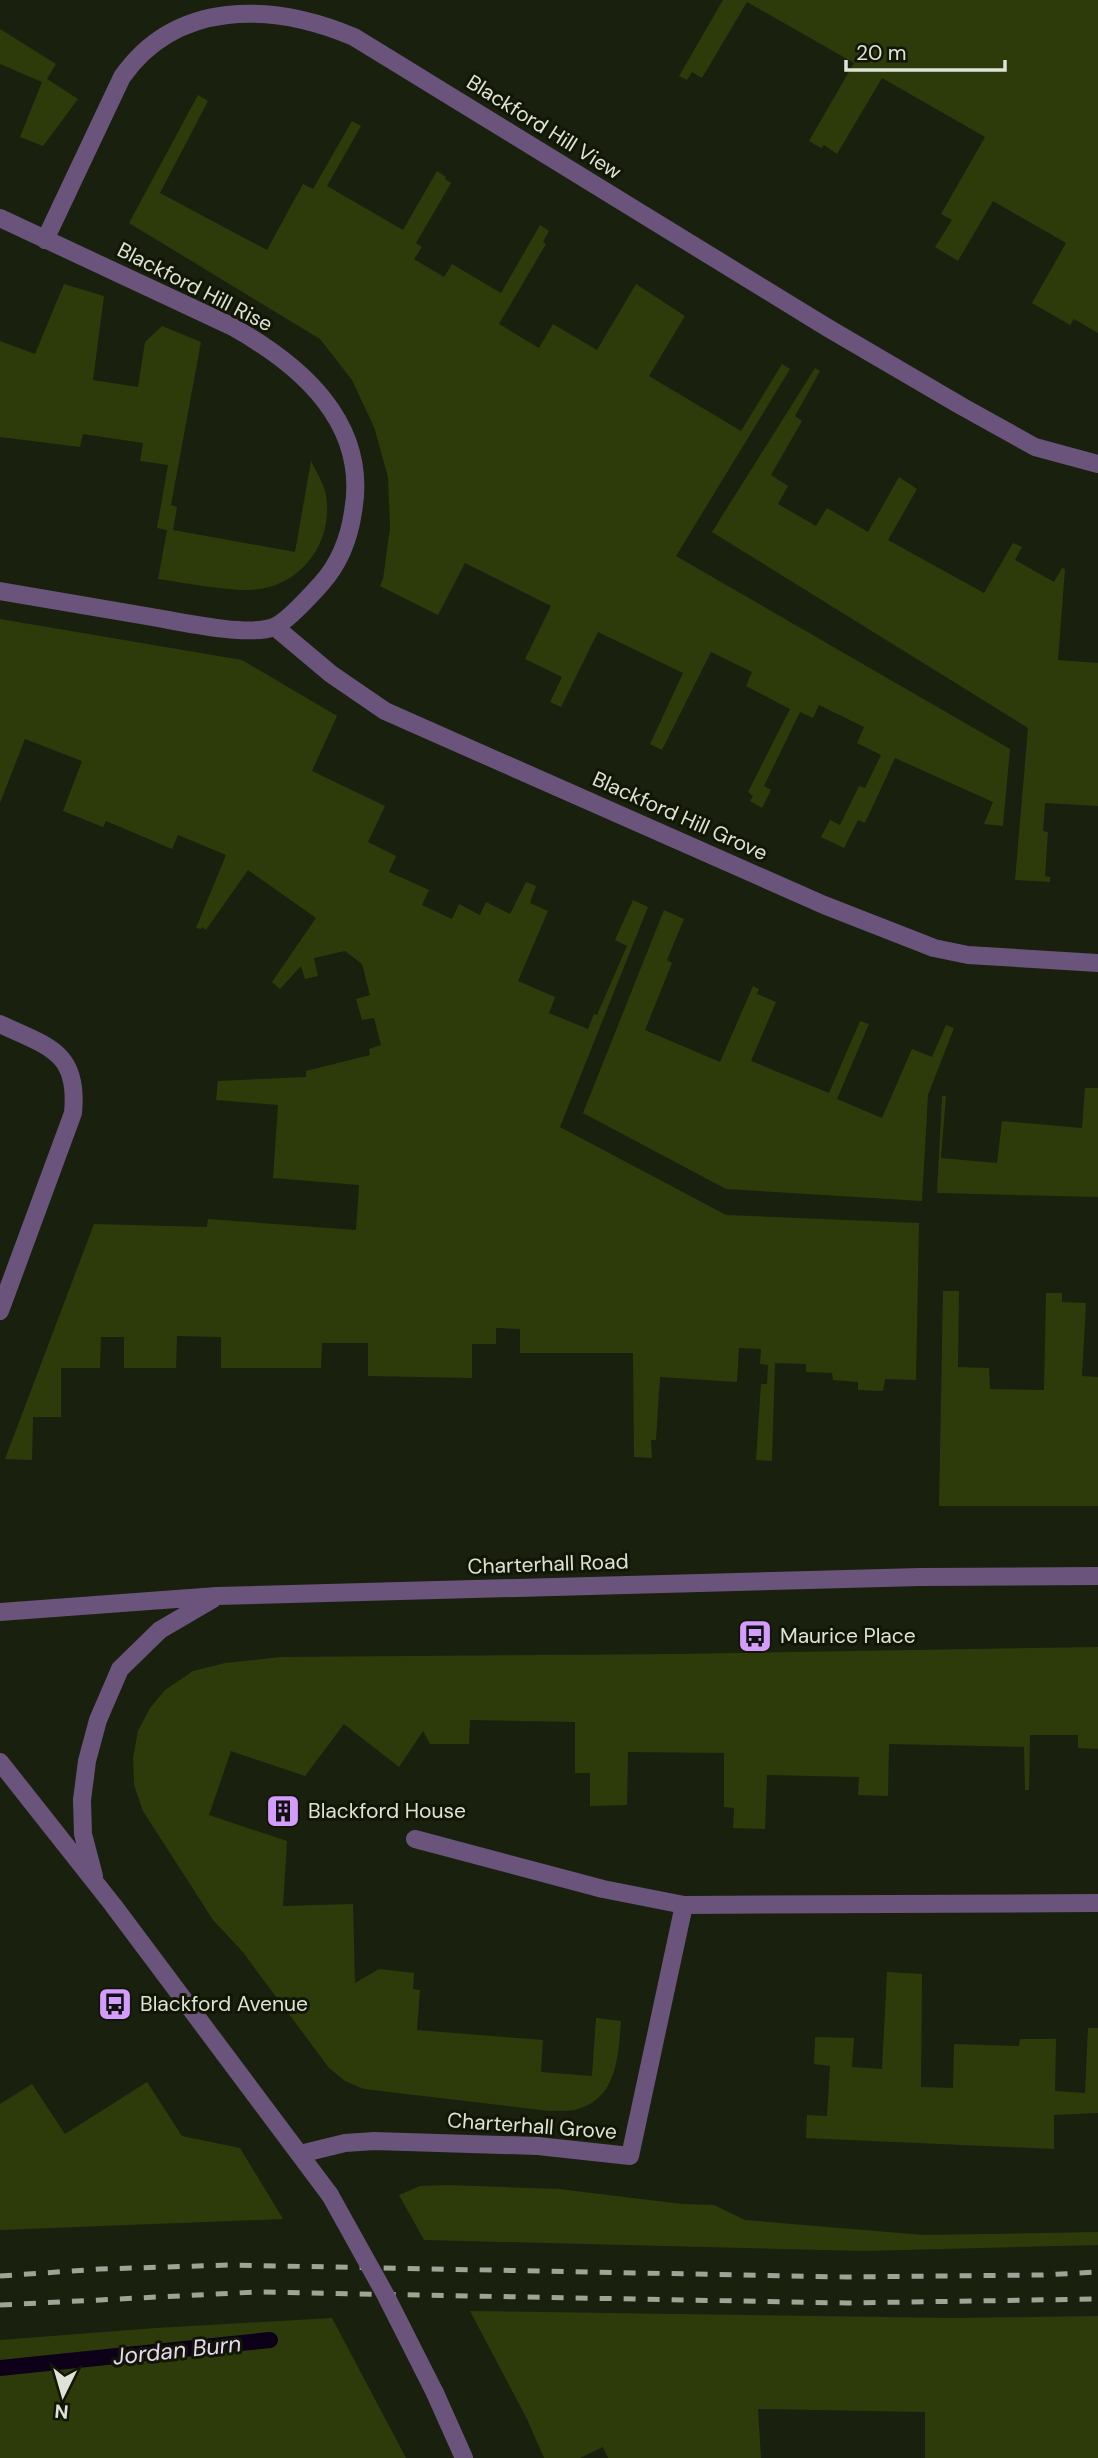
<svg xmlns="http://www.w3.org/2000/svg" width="1098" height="2458" font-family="'DM Sans',sans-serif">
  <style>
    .green { fill: #2d3b0b }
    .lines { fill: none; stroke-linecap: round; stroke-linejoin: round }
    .stream { stroke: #0d0018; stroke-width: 16 }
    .minor { stroke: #6a547b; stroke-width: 18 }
    .rail { stroke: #9fa496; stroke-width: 5; stroke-dasharray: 12 12; stroke-linecap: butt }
    .minor-bridge { stroke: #6a547b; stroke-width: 18 }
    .labels { text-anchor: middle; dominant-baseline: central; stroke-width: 6; stroke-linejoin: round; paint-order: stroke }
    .street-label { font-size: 21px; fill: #dee2d7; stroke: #111605 }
    .poi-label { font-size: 21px; fill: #dee2d7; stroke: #111605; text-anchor: start }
    .water-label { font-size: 23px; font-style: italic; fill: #ead7f8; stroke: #111605 }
  </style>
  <rect width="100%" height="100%" fill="#19200e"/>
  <path class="green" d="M723 0H1098V333L1074 319 1070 325 1032 303 1066 243 993 201 958 261 935 247 952 220 941 214 985 137 882 78 837 154 824 145 821 148 809 141 854 63 747 2 702 78 692 72 687 80 679 76Z
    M0 29 56 64 47 79 78 99 43 146 20 137 42 82 0 64Z
    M198 95 208 101 160 193 267 250 303 184 313 189 352 121 361 126 327 186 403 230 437 171 446 177 445 179 451 183 416 243 422 247 414 259 444 277 452 264 501 293 540 225 549 231 543 242 546 244 499 324 539 348 553 324 597 350 636 284 685 316 649 376 741 431 782 364 790 369 676 556 1010 749 1003 826 984 824 993 802 895 758 865 823 858 820 844 848 821 837 830 820 840 825 859 786 865 788 881 755 857 743 864 727 819 705 813 718 800 712 764 786 771 790 762 808 750 801 753 796 748 792 790 709 746 686 752 672 711 652 662 750 650 744 683 673 598 632 561 707 550 702 562 677 525 659 551 606 465 563 438 615 380 586 383 579 390 528 388 477 374 427 352 380 320 339 129 223Z
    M64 284 104 296 93 380 138 387 145 342 162 326 201 342 171 505 177 507 173 530 295 552 311 461C316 471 324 484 326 495 334 544 299 589 249 590 220 590 186 583 158 579L167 530 157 528 168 465 140 461 143 443 83 434 80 447 0 437V341L35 354Z
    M815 368 820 371 795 416 802 421 771 475 788 486 778 504 816 526 827 508 868 532 899 477 917 489 888 540 984 593 1013 543 1022 547 1015 560 1054 582 1062 568 1065 569 1058 660 1098 663V806L1045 803 1043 831 1048 832 1045 876 1050 877V882L1015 880 1028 728 712 532Z
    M0 619 242 660 337 716 312 771 385 806 368 842 396 856 389 872 429 890 422 905 452 919 459 904 480 915 486 902 510 914 526 882 536 886 530 903 548 911 518 981 555 997 549 1013 588 1029 594 1014 597 1015 627 946 615 940 633 900 648 907 560 1127 726 1215 919 1223 916 1380 885 1379 883 1391 858 1390V1382L833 1380 832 1373 806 1372V1364L775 1363 772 1461 756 1460 761 1384H767L768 1365 760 1364 761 1349 739 1348 737 1382 660 1377 656 1440H651L652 1458 634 1457 633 1353H520V1329L496 1328V1344H472V1378L368 1376V1343H322L321 1368H221V1337L177 1336 176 1368H124V1337H101L100 1368H61V1417H33L32 1460 5 1459 94 1224 207 1227 208 1219 356 1230 359 1185 273 1178 278 1105 216 1100 218 1081 306 1077V1071L370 1055 369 1049 381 1045 374 1018 362 1020 356 999 370 995 362 964 345 951 314 958 318 976 305 979 301 966 280 989 272 982 316 918 248 870 206 930 203 927 201 929 196 928 226 855 178 835 172 849 106 821 103 827 63 811 82 761 25 739 0 803Z
    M664 910 684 919 667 960 672 963 645 1030 720 1062 753 986 759 989 757 994 776 1002 751 1061 829 1093 860 1021 869 1024 837 1099 882 1118 912 1049 932 1057 946 1025 954 1028 928 1095 922 1201 726 1189 583 1113Z
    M1085 1088H1098V1197L937 1193 942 1096H946L941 1158 997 1163 1002 1121 1082 1128Z
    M943 1291H959L958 1367 989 1368 990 1389 1044 1390 1046 1293H1062V1302L1086 1303 1082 1376 1098 1377V1506H939Z
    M1098 1647V1749L1078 1748V1735H1030L1029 1790H1025L1024 1747 889 1744 888 1796 858 1795 859 1777 767 1775 765 1829 733 1828 734 1808 724 1807V1753L628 1752 627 1805 590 1806V1773H575V1722L470 1720 469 1744H430L423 1731 399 1767 344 1724 305 1776 231 1751 209 1815 287 1841 283 1906 353 1904 355 1983 379 1969 414 1973 413 1989 420 1990 417 2030 543 2040 541 2072 592 2076 596 2018 621 2021C618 2055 618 2097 578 2109 569 2112 558 2110 549 2111L364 2089 345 2081 329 2068 242 1951 213 1920 143 1811 134 1785 133 1758 138 1731 150 1708 165 1690 193 1671 225 1663 281 1657 676 1654Z
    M887 1972 922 1974 921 2087 953 2088 954 2044 1019 2046 1020 2039H1056L1055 2091 1085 2093 1088 2028H1098V2113L1054 2115V2149L806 2138 807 2115 827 2116 830 2066 814 2064 815 2037 854 2038 852 2067 882 2069Z
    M147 2082 182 2136 240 2148 283 2219 0 2230V2104L32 2084 65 2134Z
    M448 2185 559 2189 682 2204 714 2205 745 2220 924 2235 1098 2232V2245L864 2251 424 2240 399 2195 420 2186Z
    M470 2311 954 2318 1098 2316V2458H925V2412L758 2409 761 2458H608L603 2447 580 2458H544L527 2419Z
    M332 2318 406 2458H0V2340L156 2328Z"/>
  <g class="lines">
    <path class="stream" d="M0 2368 270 2340"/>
    <path class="minor" d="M0 218 231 326C301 365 369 423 353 512 349 539 339 564 321 584 311 595 287 622 274 627 248 637 181 622 152 617 102 608 51 600 0 591
      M45 240 122 77C176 0 271 2 354 37L828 328 963 407 1035 447 1098 464
      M275 627 331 674 385 711 824 905 934 948 968 955 1098 963
      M0 1024C48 1047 79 1051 73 1113L0 1311
      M0 1612 217 1596 920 1577 1098 1576
      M0 1762 113 1905 330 2195
      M415 1839 603 1889 684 1905
      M94 1876 83 1834 82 1800 87 1761 98 1720 120 1669 160 1630 213 1599
      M300 2154 345 2143 374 2141 538 2146 630 2156 684 1905 1098 1903
      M435 2393 464 2458"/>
    <path class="rail" d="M0 2276 100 2269 229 2265 846 2277 1042 2275 1098 2272
      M0 2305 257 2292 847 2303 1098 2299"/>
    <path class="minor-bridge" d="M330 2195 385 2294 435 2393"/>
  </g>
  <defs>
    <g id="bus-square" transform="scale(1.75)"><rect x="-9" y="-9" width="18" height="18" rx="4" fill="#d49cfc" stroke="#111605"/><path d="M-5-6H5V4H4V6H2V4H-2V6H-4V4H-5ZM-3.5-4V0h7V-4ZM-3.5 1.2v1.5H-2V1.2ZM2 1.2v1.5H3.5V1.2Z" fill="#111"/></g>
    <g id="building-square" transform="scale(1.75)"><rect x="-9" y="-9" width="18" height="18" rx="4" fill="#d49cfc" stroke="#111605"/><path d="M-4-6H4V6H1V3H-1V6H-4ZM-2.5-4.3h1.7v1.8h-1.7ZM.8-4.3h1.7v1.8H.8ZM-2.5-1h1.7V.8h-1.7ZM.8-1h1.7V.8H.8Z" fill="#111"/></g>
  </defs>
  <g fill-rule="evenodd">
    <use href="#bus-square" x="755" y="1636"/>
    <use href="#building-square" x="283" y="1811"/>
    <use href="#bus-square" x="115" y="2004"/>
  </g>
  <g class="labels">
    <g class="street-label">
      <text transform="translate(544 127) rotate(32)">Blackford Hill View</text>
      <text transform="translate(195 287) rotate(27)">Blackford Hill Rise</text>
      <text transform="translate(680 816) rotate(24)">Blackford Hill Grove</text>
      <text transform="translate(548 1564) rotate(-2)">Charterhall Road</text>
      <text transform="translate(532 2126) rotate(4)">Charterhall Grove</text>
    </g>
    <g class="poi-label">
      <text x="780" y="1636">Maurice Place</text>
      <text x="308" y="1811">Blackford House</text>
      <text x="140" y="2004">Blackford Avenue</text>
    </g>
    <g class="water-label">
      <text transform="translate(177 2350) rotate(-6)">Jordan Burn</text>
    </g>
  </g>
  <g transform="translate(63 2395) rotate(185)" stroke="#111605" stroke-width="5" paint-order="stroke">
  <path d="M0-5L12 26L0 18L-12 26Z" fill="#dee2d7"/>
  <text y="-10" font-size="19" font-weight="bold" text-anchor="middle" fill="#dee2d7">N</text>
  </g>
  <path d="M846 60v10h159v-10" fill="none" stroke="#dee2d7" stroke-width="3.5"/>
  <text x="856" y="60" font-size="21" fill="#dee2d7" stroke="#111605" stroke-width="5" paint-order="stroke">20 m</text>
</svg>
